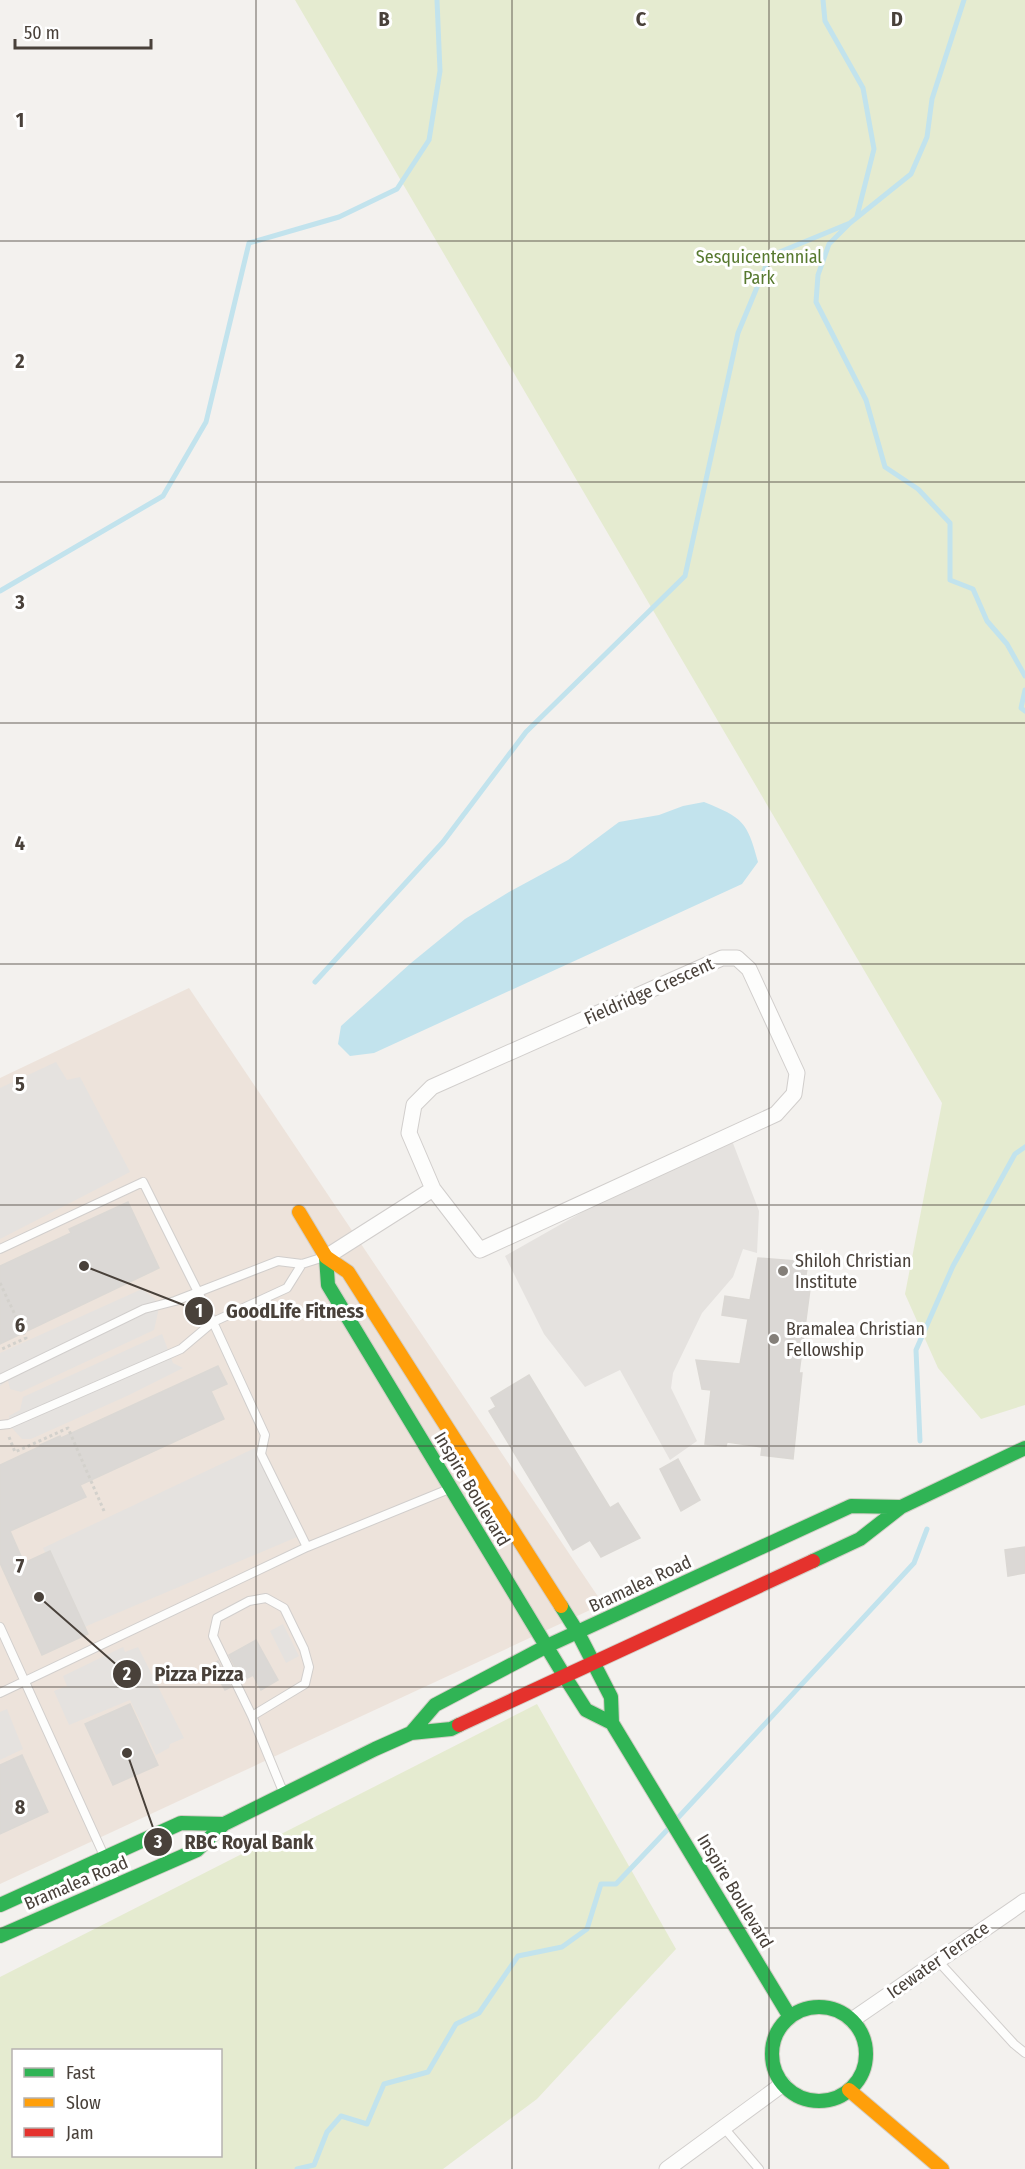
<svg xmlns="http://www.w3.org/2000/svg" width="1025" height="2169" font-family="'Fira Sans Condensed',sans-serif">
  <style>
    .commercial { fill: #ede3db }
    .green { fill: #e5ebd0; fill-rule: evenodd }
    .parking { fill: #e5e2df }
    .water { fill: #c2e3ed }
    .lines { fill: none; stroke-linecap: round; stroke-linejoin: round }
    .stream { stroke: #c2e3ed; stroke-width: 5 }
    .building { fill: #dbd8d5; stroke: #dbd8d4; stroke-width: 1.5 }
    .lane-casing { stroke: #d1cecc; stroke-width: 10 }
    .street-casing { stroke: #d1cecc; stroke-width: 17 }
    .fast-casing { stroke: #d3cec6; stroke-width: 16 }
    .slow-casing { stroke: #d3cec6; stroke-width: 16 }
    .jam-casing { stroke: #d3cec6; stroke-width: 16 }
    .path { stroke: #d3d1cc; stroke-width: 3; stroke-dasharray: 3 3; stroke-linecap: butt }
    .lane { stroke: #fdfdfc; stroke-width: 8 }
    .street { stroke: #fdfdfc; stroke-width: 15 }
    .fast { stroke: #30b455; stroke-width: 14 }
    .slow { stroke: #ff9f0a; stroke-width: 14 }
    .jam { stroke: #e5322d; stroke-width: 14 }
    .grid { fill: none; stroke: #49413a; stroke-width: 1.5; stroke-opacity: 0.55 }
    .poi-dot { fill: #847f79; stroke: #fff; stroke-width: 2 }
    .labels { text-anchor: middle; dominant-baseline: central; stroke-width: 6; stroke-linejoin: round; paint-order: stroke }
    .park-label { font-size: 18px; fill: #57792f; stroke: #fff }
    .street-label { font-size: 18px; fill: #49413a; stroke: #fff }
    .poi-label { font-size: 18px; fill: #49413a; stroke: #fff; text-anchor: start }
    .grid-label { font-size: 20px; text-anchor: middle; font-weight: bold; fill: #49413a; stroke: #fff; stroke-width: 6; stroke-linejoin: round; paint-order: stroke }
    .leader { fill: none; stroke: #49413a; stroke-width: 2 }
    .callout-dot { fill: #49413a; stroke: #fff; stroke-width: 2 }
    .mark-label { font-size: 18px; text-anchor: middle; font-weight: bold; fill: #fff }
    .callout-label { font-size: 20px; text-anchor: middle; font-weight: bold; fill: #49413a; stroke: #fff; stroke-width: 6; stroke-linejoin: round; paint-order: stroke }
  </style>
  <rect width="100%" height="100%" fill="#f3f1ee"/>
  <path class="commercial" d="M189 988 603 1604 0 1884V1078Z"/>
  <path class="green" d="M295 0H1025V1405L981 1419 938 1368 905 1294 942 1103Z
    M537 1704 676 1949 537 2099 443 2169H0V1977ZM14 2050H220V2156H14Z"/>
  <path class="parking" d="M56 1062 67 1080 80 1077 130 1172 0 1239V1088Z
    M731 1138 759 1211 757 1253 743 1249 733 1277 702 1313 673 1373 671 1388 697 1441 670 1460 620 1370 585 1387 544 1334 505 1256 653 1172Z
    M142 1289 155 1299 158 1312 154 1330 21 1392 10 1389 8 1380 0 1386V1353Z
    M162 1334 173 1363 183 1368 129 1395 31 1439H22L12 1428 9 1416 20 1410 23 1397Z
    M255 1448 304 1534 82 1628 43 1548Z
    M283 1624 299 1656 286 1663 270 1631Z
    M123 1647 125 1652 138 1647 184 1738 170 1744 169 1748 156 1755 130 1700 69 1725 54 1691 67 1686 63 1676Z
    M7 1709 23 1749 0 1760V1712Z"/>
  <path class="water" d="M704 802C743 818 747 821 758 862L742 884 374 1053 350 1056 338 1044 341 1026 411 963 465 919 509 892 568 860 619 822 659 815 683 806Z"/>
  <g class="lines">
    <path class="stream" d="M823 0 825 21 863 88 874 149 857 216
      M964 0 932 99 927 137 911 174 850 223 829 244 818 275 816 302 866 400 885 467 918 489 950 523V580L973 589 987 621 1007 644 1025 676
      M0 591 163 496 206 422 249 243 339 217 397 189 429 140 440 71 437 0
      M1025 690 1021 708 1025 711
      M315 982 443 842 526 732 685 576 738 333 770 256 850 223
      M920 1441 916 1350 953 1266 1015 1154 1025 1147
      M675 1821 914 1563 927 1529
      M297 2169 314 2165 327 2132 341 2116 367 2124 384 2084 428 2072 456 2024 479 2013 518 1956 562 1947 587 1929 601 1884H616L669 1828"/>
  </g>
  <path class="building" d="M128 1202 159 1268 0 1344V1266L71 1233 69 1229Z
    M758 1258 808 1262 804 1288 810 1289 799 1373H802L793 1459 761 1455 762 1447 727 1442 726 1446 705 1444 711 1390 702 1389 696 1360 740 1364 748 1319 722 1315 725 1296 750 1300Z
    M218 1366 227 1384 211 1391 224 1419 80 1485 86 1497 10 1531 24 1563 50 1551 88 1634 42 1655 0 1563V1465L41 1446 40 1445 60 1436 61 1438Z
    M529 1375 610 1508 618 1503 640 1538 601 1557 590 1540 573 1550 489 1411 496 1407 491 1398Z
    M678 1459 700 1500 681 1511 660 1469Z
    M1025 1547V1573L1008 1576 1005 1550Z
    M256 1640 278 1680 261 1690 253 1675 242 1681 229 1655Z
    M218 1661 231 1687 225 1690 211 1665Z
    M130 1704 158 1765 113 1785 85 1724Z
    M22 1755 48 1812 0 1834V1765Z"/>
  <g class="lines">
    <g class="lane-casing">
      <path id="lane" d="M0 1249 143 1182 213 1322 265 1435 261 1454 307 1547
        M0 1379 144 1309 175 1301 278 1261 302 1264 324 1257
        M0 1425 9 1424 181 1349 213 1322 287 1288 302 1264
        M0 1627 116 1882
        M0 1693 307 1547 449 1489
        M252 1716 305 1684 309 1667 304 1649 284 1608 266 1598 249 1601 217 1618 213 1636 252 1716 284 1794
        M938 1961 1014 2044 1025 2053
        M725 2129 759 2169"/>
    </g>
    <g class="street-casing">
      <path id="street" d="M326 1257 433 1189 409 1133 414 1105 432 1087 722 958H737L749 969 797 1073 794 1094 776 1114 480 1250 433 1189
        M852 2020 1025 1901
        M667 2169 783 2084"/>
    </g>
    <g class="fast-casing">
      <path id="fast" d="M326 1257 328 1285 565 1677 586 1710 612 1723
        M813 1561 860 1539 901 1507 1025 1448
        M561 1606 578 1633 611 1697 612 1723 790 2017
        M411 1733 435 1705 547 1646 851 1506 901 1507
        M0 1905 181 1823 224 1824
        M0 1936 197 1850 224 1824 375 1749 411 1733 451 1729 459 1725
        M772 2054a47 47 0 1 1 94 0a47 47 0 1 1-94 0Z"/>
    </g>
    <g class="slow-casing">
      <path id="slow" d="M299 1212 326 1257 348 1272 561 1606
        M849 2090 942 2169"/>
    </g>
    <g class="jam-casing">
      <path id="jam" d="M459 1725 813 1561"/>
    </g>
    <path class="path" d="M0 1283 26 1338 0 1350
      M9 1437 15 1452 68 1428 104 1511"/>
    <use href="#lane" class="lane"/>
    <use href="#street" class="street"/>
    <use href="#fast" class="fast"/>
    <use href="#slow" class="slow"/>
    <use href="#jam" class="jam"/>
  </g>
  <path class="grid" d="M256 0V2169M512 0V2169M769 0V2169M0 241H1025M0 482H1025M0 723H1025M0 964H1025M0 1205H1025M0 1446H1025M0 1687H1025M0 1928H1025"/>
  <g class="poi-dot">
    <circle cx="783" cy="1271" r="6"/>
    <circle cx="774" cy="1339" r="6"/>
  </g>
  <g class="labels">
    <g class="park-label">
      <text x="759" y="257">Sesquicentennial<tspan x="759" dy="21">Park</tspan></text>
    </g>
    <g class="street-label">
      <text transform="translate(649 991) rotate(-24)">Fieldridge Crescent</text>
      <text transform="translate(472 1489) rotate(59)">Inspire Boulevard</text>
      <text transform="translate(640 1584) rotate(-25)">Bramalea Road</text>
      <text transform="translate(76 1883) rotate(-23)">Bramalea Road</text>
      <text transform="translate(735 1891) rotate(59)">Inspire Boulevard</text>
      <text transform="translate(938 1960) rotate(-35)">Icewater Terrace</text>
    </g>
    <g class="poi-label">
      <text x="795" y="1261">Shiloh Christian<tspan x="795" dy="21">Institute</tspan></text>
      <text x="786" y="1329">Bramalea Christian<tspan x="786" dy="21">Fellowship</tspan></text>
    </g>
  </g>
  <g class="grid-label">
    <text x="384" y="26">B</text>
    <text x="641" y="26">C</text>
    <text x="897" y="26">D</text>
    <text x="20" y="127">1</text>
    <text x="20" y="368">2</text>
    <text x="20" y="609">3</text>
    <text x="20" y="850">4</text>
    <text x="20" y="1091">5</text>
    <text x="20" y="1332">6</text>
    <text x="20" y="1573">7</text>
    <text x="20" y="1814">8</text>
  </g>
  <path class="leader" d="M84 1266L199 1311M39 1597L127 1674M127 1753L158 1842"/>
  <g class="callout-dot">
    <circle cx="84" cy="1266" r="6"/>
    <circle cx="39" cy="1597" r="6"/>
    <circle cx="127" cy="1753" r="6"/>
    <circle cx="199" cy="1311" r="15"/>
    <circle cx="127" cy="1674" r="15"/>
    <circle cx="158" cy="1842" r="15"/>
  </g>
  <g class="mark-label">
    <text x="199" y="1317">1</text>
    <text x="127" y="1680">2</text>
    <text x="158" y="1848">3</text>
  </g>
  <g class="callout-label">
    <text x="295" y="1318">GoodLife Fitness</text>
    <text x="199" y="1681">Pizza Pizza</text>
    <text x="249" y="1849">RBC Royal Bank</text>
  </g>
  <rect x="12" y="2049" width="210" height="108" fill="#ffffff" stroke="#b6b3b0" stroke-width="1.5"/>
  <rect x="24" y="2068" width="30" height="9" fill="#30b455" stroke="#b6b3b0" stroke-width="1.5"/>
  <text x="66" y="2079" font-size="18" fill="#49413a">Fast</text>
  <rect x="24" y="2098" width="30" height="9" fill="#ff9f0a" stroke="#b6b3b0" stroke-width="1.5"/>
  <text x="66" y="2109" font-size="18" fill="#49413a">Slow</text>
  <rect x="24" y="2128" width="30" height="9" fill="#e5322d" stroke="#b6b3b0" stroke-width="1.5"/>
  <text x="66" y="2139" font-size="18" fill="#49413a">Jam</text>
  <path d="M15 39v9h136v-9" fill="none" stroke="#49413a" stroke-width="3"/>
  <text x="24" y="39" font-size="18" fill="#49413a" stroke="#ffffff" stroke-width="4.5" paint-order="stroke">50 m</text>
</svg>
